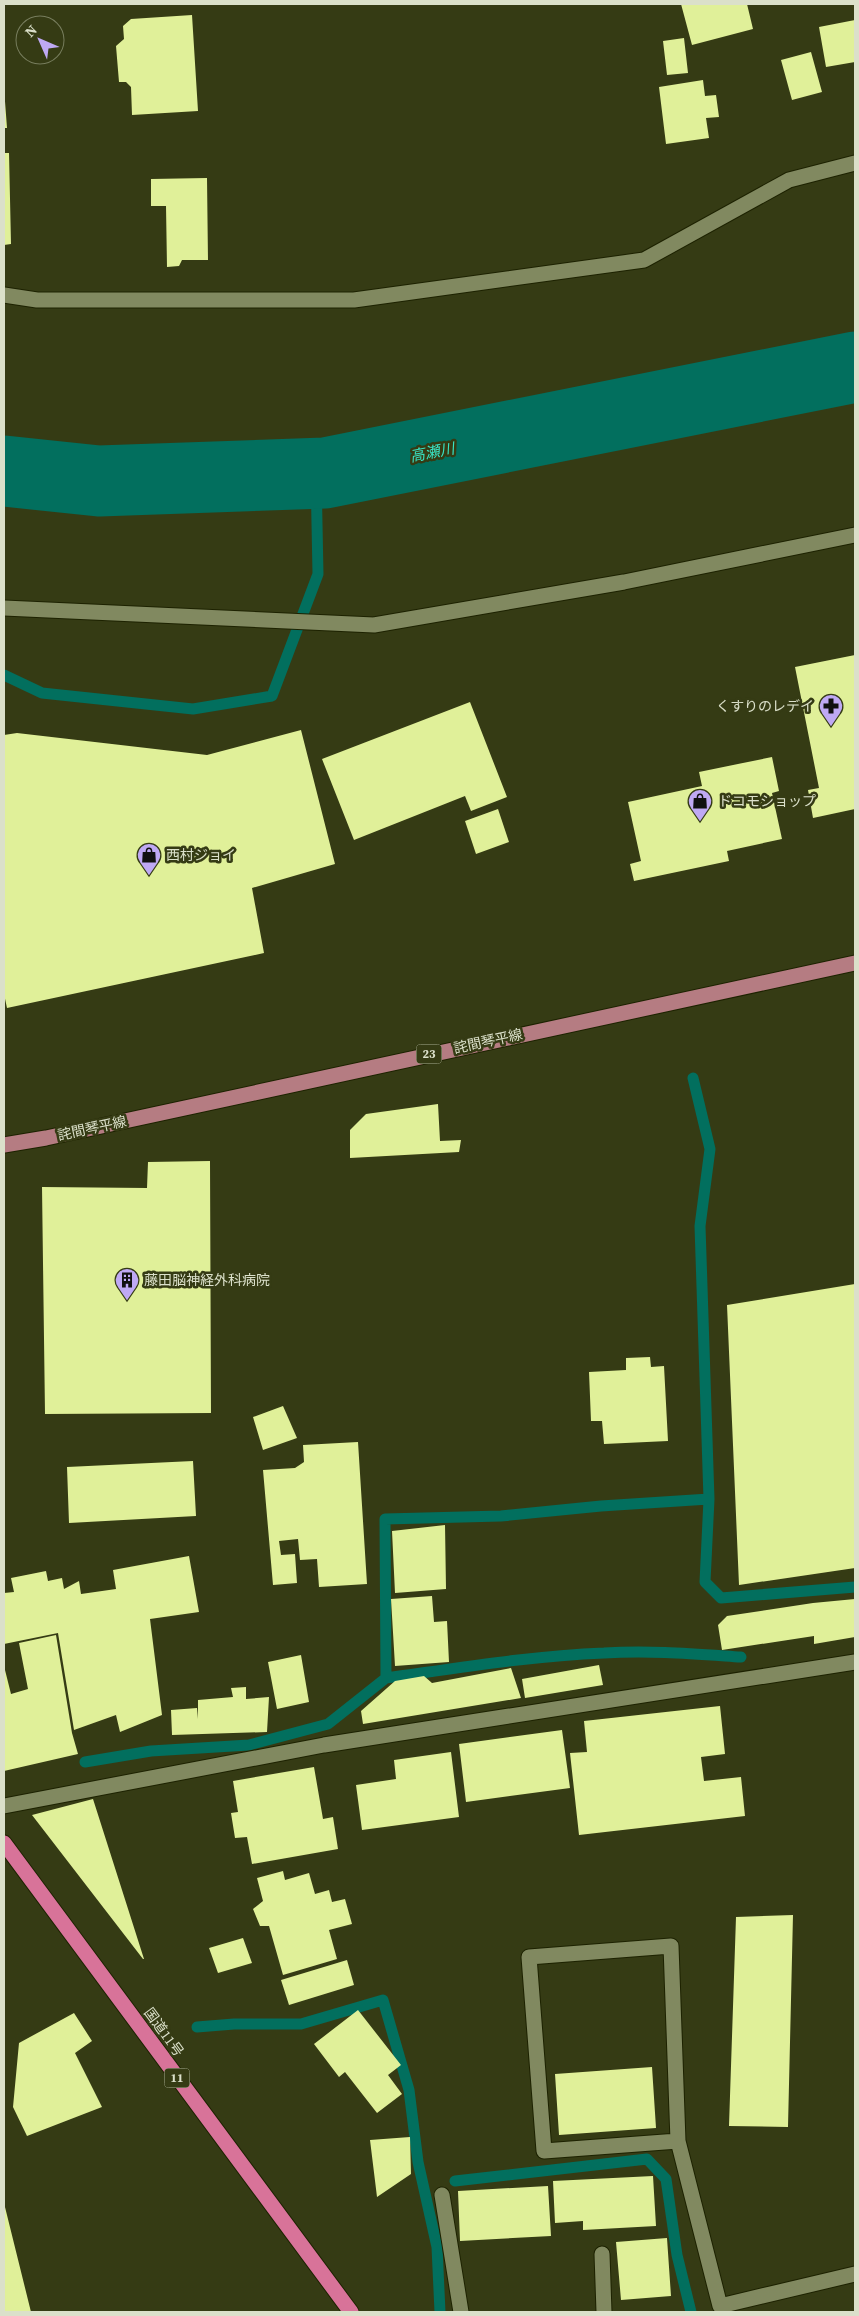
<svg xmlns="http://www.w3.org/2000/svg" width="859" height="2316" font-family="'Source Serif 4','Noto Sans JP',serif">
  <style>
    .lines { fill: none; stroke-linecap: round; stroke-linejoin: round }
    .stream { stroke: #026f5e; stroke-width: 11 }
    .river { stroke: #026f5e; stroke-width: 71 }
    .building { fill: #e0f099 }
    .minor-casing { stroke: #1d2200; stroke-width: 17 }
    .major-casing { stroke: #1d2200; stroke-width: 17 }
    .highway-casing { stroke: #1d2200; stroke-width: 17 }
    .minor { stroke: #818960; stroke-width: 15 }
    .major { stroke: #b57c82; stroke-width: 15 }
    .highway { stroke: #d87399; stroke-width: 15 }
    .labels { text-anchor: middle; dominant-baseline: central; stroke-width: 5; stroke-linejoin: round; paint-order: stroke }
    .shield { fill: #353b14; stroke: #a9ae93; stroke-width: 1 }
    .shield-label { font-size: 12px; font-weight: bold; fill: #dbe0ca }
    .poi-label { font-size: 14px; fill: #dbe0ca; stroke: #353b14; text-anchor: start }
    .street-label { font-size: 14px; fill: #dbe0ca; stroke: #353b14 }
    .water-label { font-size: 15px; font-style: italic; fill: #38e4c5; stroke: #353b14 }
  </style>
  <rect width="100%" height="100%" fill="#353b14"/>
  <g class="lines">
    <path class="stream" d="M4 675 42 693 193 709 272 696 318 574 316 473
      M709 1499 705 1582 721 1598 855 1587
      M386 1678C458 1668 531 1656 604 1653 650 1650 696 1654 741 1657
      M85 1762 151 1751 249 1745 328 1724 386 1678 385 1519 501 1516 601 1506 709 1499 700 1226 710 1149 693 1078
      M197 2027 234 2024H301L383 2000 409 2090 418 2162 437 2247 440 2312
      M455 2181 647 2159 666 2179 677 2255 691 2312"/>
    <path class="river" d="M4 471 99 481 325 473 855 367"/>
  </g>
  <path class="building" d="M681 4H747L753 29 692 45Z
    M192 15 198 111 132 115 131 87 126 82H119L116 46 124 39 123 26 131 19Z
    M855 20V62L826 67 819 27Z
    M684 38 688 73 667 75 663 41Z
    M811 52 822 92 792 100 781 60Z
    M703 80 705 96 716 95 719 117 706 118 709 138 666 144 659 87Z
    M4 88 7 128H4Z
    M4 153H9L11 244 4 245Z
    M207 178 208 260H182L179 266 167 267 166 206H151V179Z
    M855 655V809L813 818 808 790 819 788 795 667Z
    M470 702 507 797 471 811 465 796 354 840 322 759Z
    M301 730 335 864 252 888 264 953 7 1008 4 994V735L17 733 207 755Z
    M772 757 779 791 772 793 782 839 727 851 729 861 634 881 630 864 641 861 628 802 702 786 699 772Z
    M498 809 509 842 476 854 465 821Z
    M438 1104 440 1141 461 1140 459 1152 350 1158V1130L366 1114Z
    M210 1161 211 1413 45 1414 42 1187 147 1188 148 1162Z
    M855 1284V1568L739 1585 727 1305Z
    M650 1357 651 1367 664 1366 668 1441 604 1444 602 1421H591L589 1372 626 1370V1358Z
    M283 1406 297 1438 263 1450 253 1417Z
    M358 1442 367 1584 319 1587 317 1559 300 1560 298 1539 279 1541 281 1555 295 1554 297 1583 273 1585 263 1470 295 1468 304 1462 303 1445Z
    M193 1461 196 1516 69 1523 67 1467Z
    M445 1525 446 1589 395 1593 392 1531Z
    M189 1556 199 1612 150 1619 162 1715 120 1732 116 1715 74 1730 58 1633 4 1644V1593L14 1592 11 1578 46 1571 48 1581 62 1578 64 1589 79 1581 81 1594 116 1589 113 1570Z
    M432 1596 434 1622 447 1621 449 1662 395 1666 391 1599Z
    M855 1599V1637L814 1644V1636L722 1650 718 1625 727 1616 813 1603Z
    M56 1635 72 1733 78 1754 4 1771V1666L11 1694 28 1689 19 1643Z
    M301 1655 309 1702 277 1709 268 1662Z
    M599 1665 603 1685 525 1698 522 1679Z
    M511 1668 521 1698 363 1724 361 1711 395 1681 424 1676 432 1683Z
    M246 1687V1699L269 1697 267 1732 172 1735 171 1710 197 1708 198 1719V1700L233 1697 231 1688Z
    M720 1706 725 1754 701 1757 704 1781 741 1777 745 1816 579 1835 570 1753 587 1752 584 1721Z
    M562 1730 570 1788 466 1802 459 1744Z
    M451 1752 459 1817 362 1830 356 1785 396 1779 394 1760Z
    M314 1767 323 1819 333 1817 338 1849 252 1864 247 1837 235 1838 231 1813 238 1812 233 1781Z
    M93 1799 144 1959H143L32 1815Z
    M283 1871 285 1880 309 1873 315 1894 329 1890 332 1902 345 1899 352 1924 329 1930 337 1959 283 1975 269 1926H260L253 1909 263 1901 257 1878Z
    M793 1915 788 2127 729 2126 736 1917Z
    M243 1938 252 1963 218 1973 209 1948Z
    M347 1960 354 1985 289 2005 281 1980Z
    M358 2010 401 2065 388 2075 402 2094 377 2113 345 2072 339 2077 314 2044Z
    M74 2013 92 2041 75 2053 102 2107 27 2136 13 2107 19 2043Z
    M652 2067 656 2128 559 2135 555 2074Z
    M410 2137 411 2174 377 2197 370 2140Z
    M653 2176 656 2226 583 2230V2221L555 2223 553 2181Z
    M548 2186 551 2236 460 2241 458 2191Z
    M4 2203 31 2312H4Z
    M667 2238 671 2296 621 2300 616 2242Z"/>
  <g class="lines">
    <g class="minor-casing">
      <path id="minor" d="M4 295 37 300H354L644 260 789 180 855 163
        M4 608 374 625 624 582 855 535
        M4 1806 324 1745 855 1662
        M678 2141 544 2151 529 1957 671 1946 678 2141 720 2306 855 2274
        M442 2195 461 2312
        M602 2254 604 2312"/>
    </g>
    <g class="major-casing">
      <path id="major" d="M4 1145 46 1138 855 963"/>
    </g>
    <g class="highway-casing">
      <path id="highway" d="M4 1843 351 2312"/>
    </g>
    <use href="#minor" class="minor"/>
    <use href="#major" class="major"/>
    <use href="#highway" class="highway"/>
  </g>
  <defs>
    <g id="pharmacy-pin" transform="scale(1.25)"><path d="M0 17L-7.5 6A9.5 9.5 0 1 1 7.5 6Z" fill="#bfa9f4" stroke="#353b14"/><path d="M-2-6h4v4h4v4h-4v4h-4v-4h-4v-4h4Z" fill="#111"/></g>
    <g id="shop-pin" transform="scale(1.25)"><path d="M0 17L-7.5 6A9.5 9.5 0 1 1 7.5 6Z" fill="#bfa9f4" stroke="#353b14"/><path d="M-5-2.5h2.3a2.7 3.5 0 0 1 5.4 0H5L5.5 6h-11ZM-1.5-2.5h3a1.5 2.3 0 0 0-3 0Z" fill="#111"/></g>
    <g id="building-pin" transform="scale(1.25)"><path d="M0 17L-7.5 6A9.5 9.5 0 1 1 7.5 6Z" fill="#bfa9f4" stroke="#353b14"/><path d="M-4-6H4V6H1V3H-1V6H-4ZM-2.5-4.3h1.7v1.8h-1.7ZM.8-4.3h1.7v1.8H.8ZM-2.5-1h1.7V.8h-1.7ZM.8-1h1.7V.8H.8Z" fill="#111"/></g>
  </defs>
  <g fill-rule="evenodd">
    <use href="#pharmacy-pin" x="831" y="706"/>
    <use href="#shop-pin" x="700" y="801"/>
    <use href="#shop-pin" x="149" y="855"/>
    <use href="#building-pin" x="127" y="1280"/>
  </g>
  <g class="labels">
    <g class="shield">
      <rect x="416.5" y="1044.5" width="25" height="19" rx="4"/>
      <rect x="164.5" y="2068.5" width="25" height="19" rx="4"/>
    </g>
    <g class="shield-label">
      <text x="429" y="1054">23</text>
      <text x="177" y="2078">11</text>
    </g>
    <g class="poi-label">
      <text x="814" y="706" text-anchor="end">くすりのレデイ</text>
      <text x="718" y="801">ドコモショップ</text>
      <text x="166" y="855">西村ジョイ</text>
      <text x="144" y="1280">藤田脳神経外科病院</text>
    </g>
    <g class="street-label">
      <text transform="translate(488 1041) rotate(-12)">詫間琴平線</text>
      <text transform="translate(92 1128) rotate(-12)">詫間琴平線</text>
      <text transform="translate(164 2032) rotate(54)">国道11号</text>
    </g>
    <g class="water-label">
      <text transform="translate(432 452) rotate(-11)">高瀬川</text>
    </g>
  </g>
  <rect width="859" height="2316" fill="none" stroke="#dbe0ca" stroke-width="10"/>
  <g transform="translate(40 40) rotate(315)"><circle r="24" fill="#353b14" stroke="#777d5d"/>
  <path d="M0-4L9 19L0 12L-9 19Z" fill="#bfa9f4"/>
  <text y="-8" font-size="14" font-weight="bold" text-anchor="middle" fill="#dbe0ca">N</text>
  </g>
</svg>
